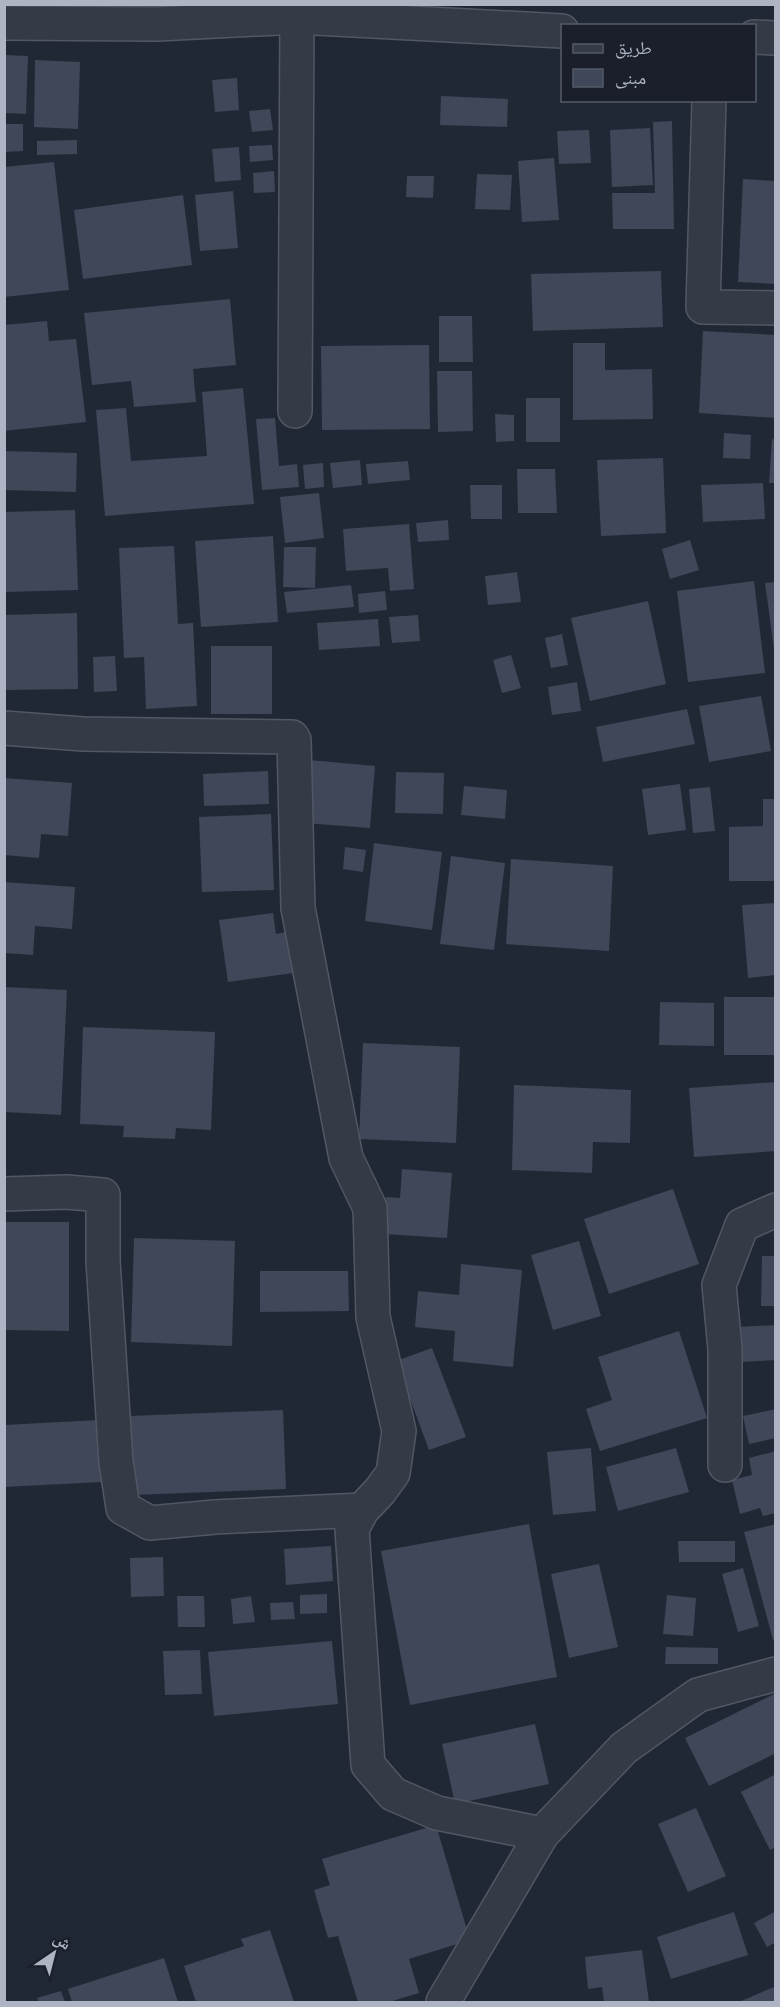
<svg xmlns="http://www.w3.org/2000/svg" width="780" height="2007" font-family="Mulish,'Noto Naskh Arabic',sans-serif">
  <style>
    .building { fill: #3f4758 }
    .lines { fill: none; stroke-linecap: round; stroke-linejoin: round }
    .minor-casing { stroke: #525764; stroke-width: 36 }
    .minor { stroke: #343a46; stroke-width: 33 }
  </style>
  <rect width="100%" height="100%" fill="#212835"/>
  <path class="building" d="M4 55 28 56 26 114 4 113Z
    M35 60 80 62 78 129 34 127Z
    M237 78 239 110 215 112 212 80Z
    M441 96 508 99 507 127 440 125Z
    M270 109 273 130 252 132 249 111Z
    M672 121 674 229H613L612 193H655L653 122Z
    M4 124H23V151L4 152Z
    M650 128 653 185 612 187 610 130Z
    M589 130 591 163 559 164 557 131Z
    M77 140V154L37 155V141Z
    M272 145 273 160 250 162 249 146Z
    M239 147 241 180 215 182 212 149Z
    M554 158 559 220 522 222 518 161Z
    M54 162 69 290 4 297V167Z
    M274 171 275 192 254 193 253 173Z
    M477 174 512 175 510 210 475 209Z
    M407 176H434L433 198 406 197Z
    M743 179 776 181V284L738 282Z
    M233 191 238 248 200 251 195 195Z
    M183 195 192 265 83 279 74 210Z
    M661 271 663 327 533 331 531 274Z
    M230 299 236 365 193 369 196 402 134 407 131 381 92 385 84 313Z
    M439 316H472L473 362H439Z
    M47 321 49 341 76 339 86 422 4 431V325Z
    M703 331 776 335V418L699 413Z
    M573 343H605V370L652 369 653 419 573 420Z
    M429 345 430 429 322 430 321 346Z
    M437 371H472L473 431 438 432Z
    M243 388 254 504 105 516 96 410 126 408 131 461 207 456 202 392Z
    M526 398H560V442H526Z
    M495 414 514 415V441L496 442Z
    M275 418 279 466 297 464 299 487 262 490 256 419Z
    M724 433 751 435 750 459 723 458Z
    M772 439 776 440V483H769Z
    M4 451 77 453 76 492 4 490Z
    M663 458 666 533 601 536 597 460Z
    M360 460 362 485 333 488 330 463Z
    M408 461 410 480 368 484 366 464Z
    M323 463 324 487 305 489 303 465Z
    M517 469H555L557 513H518Z
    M763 483 765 519 703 522 701 485Z
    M470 485H502V519H471Z
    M319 493 324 538 285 543 280 497Z
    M75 510 78 590 5 592V512Z
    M448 520 449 540 418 542 416 523Z
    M409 524 414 589 390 591 388 568 346 571 343 529Z
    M273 536 278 622 201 627 195 541Z
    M690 540 699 570 670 579 662 549Z
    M174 546 178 624 193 623 197 706 146 709 144 657 124 658 119 548Z
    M284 547H316L315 588 283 587Z
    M517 572 521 602 488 605 485 576Z
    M754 581 765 673 688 682 677 591Z
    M776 582V649H774L765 583Z
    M351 585 354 607 287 613 284 592Z
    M385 591 387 610 359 613 358 594Z
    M648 601 666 684 590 701 571 618Z
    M77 613 78 689 4 690V615Z
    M418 615 420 641 392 643 389 617Z
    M378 619 380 646 319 650 317 623Z
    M562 634 568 665 551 668 545 638Z
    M211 646H272V714H211Z
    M511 655 521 688 502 693 493 660Z
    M115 656 117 691 94 692 93 657Z
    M577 682 581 711 552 715 548 687Z
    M761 696 771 751 709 762 699 706Z
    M687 709 695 744 603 762 596 727Z
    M309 760 375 766 370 828 304 823Z
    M268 771 269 804 204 806 203 774Z
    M396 772 444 773 443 814 395 813Z
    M4 778 72 783 68 836 41 834 39 858 4 855Z
    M680 784 686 830 648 835 642 789Z
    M464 786 507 790 505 819 461 815Z
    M710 787 715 831 693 833 689 789Z
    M763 799H776V881H729V827L763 826Z
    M271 814 274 890 202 892 199 817Z
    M374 843 442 852 432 930 365 921Z
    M345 847 366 850 363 872 343 869Z
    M451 856 505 863 494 950 440 944Z
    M511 859 613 866 609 951 506 944Z
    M4 882 75 887 72 929 35 926 33 955 4 953Z
    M776 903V975L748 978 742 905Z
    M273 913 276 934 287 932 293 973 228 982 219 920Z
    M4 987 67 990 61 1115 4 1112Z
    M724 997H776V1055H724Z
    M660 1002 714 1003V1046L659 1045Z
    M83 1027 215 1032 211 1130 176 1128 175 1139 123 1137 124 1126 80 1124Z
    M363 1043 460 1047 456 1143 359 1139Z
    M776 1082V1151L694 1157 689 1088Z
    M514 1085 631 1090 630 1143 593 1142 592 1173 512 1170Z
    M402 1169 452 1173 447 1238 384 1234 386 1197 400 1198Z
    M673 1189 699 1264 609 1294 584 1219Z
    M4 1222H69V1331L4 1330Z
    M134 1238 235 1241 232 1346 131 1342Z
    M579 1241 601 1316 553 1330 531 1255Z
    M762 1256H776V1306H761Z
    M461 1264 522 1270 513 1367 453 1361 455 1331 415 1327 418 1291 459 1295Z
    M260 1271H348L349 1311 260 1312Z
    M776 1325V1360L739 1362 736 1327Z
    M679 1331 707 1418 600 1451 586 1409 612 1400 598 1357Z
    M432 1348 466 1437 429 1450 396 1361Z
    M776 1409V1438L749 1444 743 1416Z
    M283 1410 286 1489 133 1495 130 1416Z
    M99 1420 102 1482 4 1487V1425Z
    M591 1448 596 1511 553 1515 547 1452Z
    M676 1448 689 1492 618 1511 606 1467Z
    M776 1451V1513L763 1516 760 1508 740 1514 732 1480 752 1475 749 1458Z
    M529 1524 557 1677 410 1705 381 1551Z
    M776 1524V1639L773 1640 744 1532Z
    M678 1541H735V1562H679Z
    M331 1546 333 1581 286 1585 284 1549Z
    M163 1557 164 1596 131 1597 130 1558Z
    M599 1564 618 1647 569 1658 551 1574Z
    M743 1568 759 1626 738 1632 722 1574Z
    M327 1594V1613L300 1614V1595Z
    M667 1595 696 1598 693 1636 663 1634Z
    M177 1596H204L205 1627H178Z
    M251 1596 255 1622 233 1624 231 1599Z
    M293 1602 295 1619 271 1620 270 1603Z
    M332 1641 338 1704 214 1716 208 1652Z
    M666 1647 718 1648V1664H665Z
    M200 1650 202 1694 165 1695 163 1651Z
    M776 1693V1753L709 1786 685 1738Z
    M535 1724 549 1784 455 1804 442 1744Z
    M776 1774V1847L770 1850 741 1792Z
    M696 1808 726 1876 688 1892 658 1824Z
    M436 1825 470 1940 409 1959 419 1993 389 2002H358L338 1936 328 1938 314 1890 330 1885 322 1859Z
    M776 1911V1942L767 1947 754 1923Z
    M734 1912 748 1955 671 1979 657 1937Z
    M270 1930 294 2002H196L184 1966 244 1946 241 1939Z
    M642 1950 649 2002H604L602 1987 588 1989 585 1957Z
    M164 1958 178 2002H72L68 1989Z
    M776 1986V2002H739Z
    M61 1991 65 2002H39L37 1998Z"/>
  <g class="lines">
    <g class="minor-casing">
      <path id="minor" d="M4 23 157 24 297 17 562 31
        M754 37 776 38
        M709 100 703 307 776 308
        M295 411 297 17
        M4 728 83 734 292 737 294 740 298 908 346 1158 370 1208 373 1317 399 1431 393 1473 380 1491 362 1510 352 1529 368 1765 393 1794 437 1813 542 1834
        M4 1194 66 1192 103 1195V1261L116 1462 123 1508 150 1523 215 1517 362 1510
        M725 1465V1349L719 1285 742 1225 776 1210
        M443 2002 542 1834 624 1748 698 1695 776 1674"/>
    </g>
    <use href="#minor" class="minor"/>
  </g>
  <rect width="780" height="2007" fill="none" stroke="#aeb4c3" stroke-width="12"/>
  <rect x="561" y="24" width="195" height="78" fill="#1a1f2b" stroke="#555b68" stroke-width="1.5"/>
  <rect x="573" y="44" width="30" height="9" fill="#343a46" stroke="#555b68" stroke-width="1.5"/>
  <text x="615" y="54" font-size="18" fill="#aeb4c3">طريق</text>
  <rect x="573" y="69" width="30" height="18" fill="#3f4758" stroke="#555b68" stroke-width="1.5"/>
  <text x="615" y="84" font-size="18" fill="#aeb4c3">مبنى</text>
  <g transform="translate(54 1953) rotate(35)" stroke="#1a1f2b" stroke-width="4.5" paint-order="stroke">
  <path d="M0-4.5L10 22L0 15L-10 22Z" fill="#aeb4c3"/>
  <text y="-9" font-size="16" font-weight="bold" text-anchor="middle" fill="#aeb4c3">ش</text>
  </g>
</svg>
